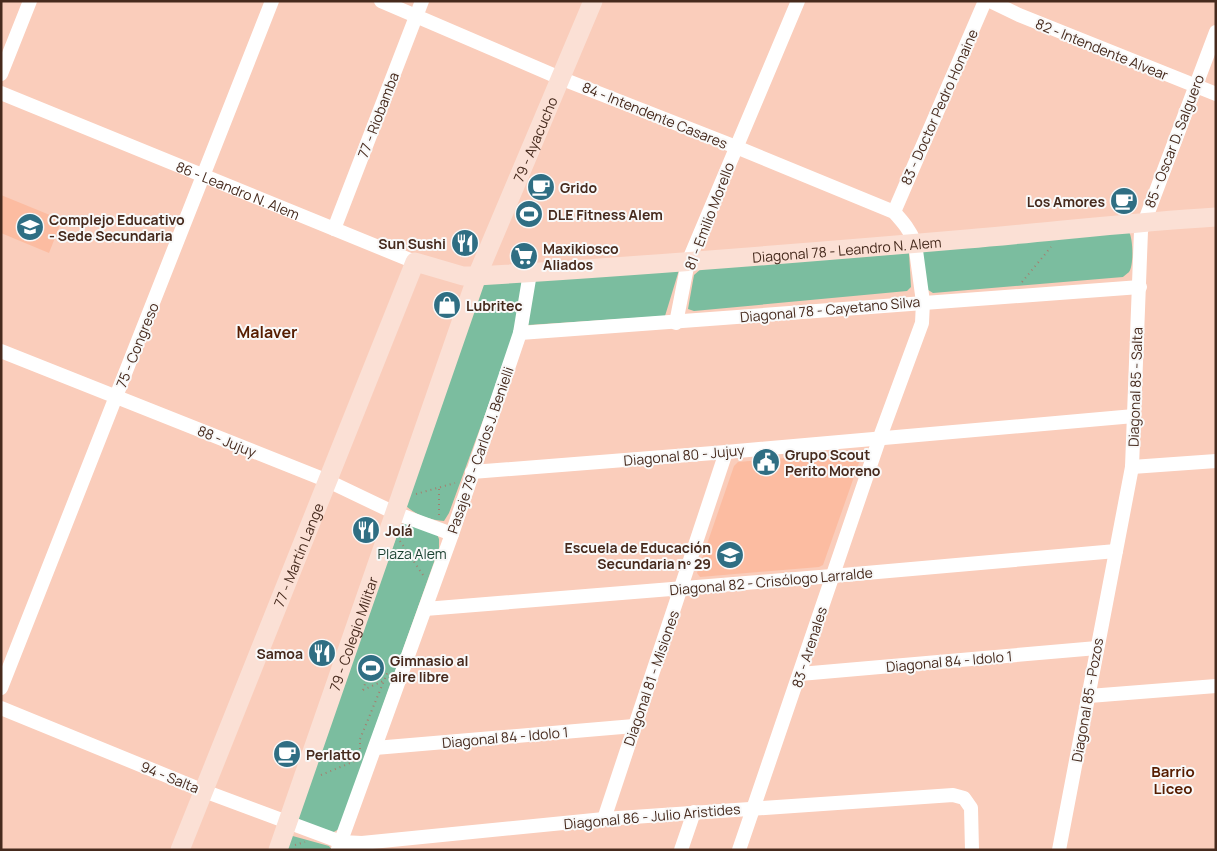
<svg xmlns="http://www.w3.org/2000/svg" width="1217" height="851" font-family="Manrope,sans-serif">
  <style>
    .built { fill: #fcbca1 }
    .green { fill: #7bbd9f }
    .lines { fill: none; stroke-linecap: round; stroke-linejoin: round }
    .path { stroke: #a47f6f; stroke-width: 2; stroke-dasharray: 1 4; stroke-linecap: butt }
    .street { stroke: #fff; stroke-width: 14 }
    .secondary { stroke: #fbe0d5; stroke-width: 19 }
    .labels { text-anchor: middle; dominant-baseline: central; stroke-width: 4; stroke-linejoin: round; paint-order: stroke }
    .street-label { font-size: 14px; fill: #462a1d; stroke: #f9f9f9 }
    .poi-label { font-size: 14px; font-weight: bold; fill: #462a1d; stroke: #f9f9f9; text-anchor: start }
    .park-label { font-size: 14px; fill: #183f2f; stroke: #f9f9f9 }
    .neighbourhood-label { font-size: 15px; font-weight: bold; fill: #571d00; stroke: #f9f9f9 }
    .quarter-label { font-size: 16px; font-weight: bold; fill: #571d00; stroke: #f9f9f9 }
  </style>
  <rect width="100%" height="100%" fill="#facdbb"/>
  <path class="built" d="M1 195 62 220 49 253 1 233Z
    M857 452 861 457 823 565 819 567 700 577 697 573 734 466 738 462Z"/>
  <path class="green" d="M1129 232C1133 238 1134 265 1129 272 1128 273 1124 276 1123 277L933 293 925 288 921 254 927 248Z
    M909 253 911 287 907 291 694 311 688 309 694 275 702 268Z
    M679 270 665 316 528 325 533 280Z
    M520 279 522 284 513 338 449 513 444 521C430 520 415 515 405 505L480 287 486 282Z
    M408 523 437 534 439 539V548L339 829 332 833 300 820 295 816 401 524Z
    M289 835 329 846 332 850H283Z"/>
  <g class="lines">
    <path class="path" d="M1022 282 1051 247
      M416 494 455 483
      M439 515V488
      M400 541 423 575
      M363 690 383 681
      M363 690 365 684
      M360 749V739L388 671
      M321 775 355 761
      M295 845 305 842"/>
    <g class="street">
      <path d="M381 1 560 78 736 147 894 212C903 222 910 230 915 243L923 302 922 323 880 437 739 850"/>
      <path d="M990 1 1019 15 1216 94"/>
      <path d="M1 74 30 1"/>
      <path id="s1" d="M1 93 415 262"/>
      <path d="M894 212 985 1"/>
      <path d="M334 229 422 1"/>
      <path d="M676 323 688 262 798 1"/>
      <path d="M520 333C727 319 933 301 1140 287"/>
      <path d="M1 351 328 481 395 513 452 534"/>
      <path d="M1132 467 1216 461"/>
      <path d="M472 472 726 452 1134 416"/>
      <path d="M425 609 832 576 1116 551"/>
      <path d="M800 674 1097 648"/>
      <path d="M1 688 272 1"/>
      <path d="M1089 696 1216 686"/>
      <path d="M1 708 204 791 341 842 362 843 604 819 953 795 964 798 971 808 972 850"/>
      <path d="M375 748 634 726"/>
      <path d="M604 819 726 452"/>
      <path d="M338 849 452 534 520 333 530 273"/>
      <path d="M681 850 694 812"/>
      <path d="M1059 850 1132 467 1141 231 1216 32"/>
    </g>
    <g class="secondary">
      <path id="s2" d="M180 850 415 262 463 276H477C641 266 804 253 967 239 1050 232 1133 222 1216 217"/>
      <path id="s3" d="M278 850 477 276 593 1"/>
    </g>
  </g>
  <defs>
    <g id="cafe-disc" transform="scale(1.4375)"><circle r="9.5" fill="#2f6e83" stroke="#f9f9f9"/><path d="M-5.5-4.5H6V0H3Q3 3.5 0 3.5H-2.5Q-5.5 3.5-5.5 0ZM3-3.2v2h1.7v-2ZM-6 4.5H4V6H-6Z" fill="#fff"/></g>
    <g id="stadium-disc" transform="scale(1.4375)"><circle r="9.5" fill="#2f6e83" stroke="#f9f9f9"/><path d="M0-5a6.5 5 0 1 0 0 10a6.5 5 0 1 0 0-10ZM-3.5-1.8h7v3.6h-7Z" fill="#fff"/></g>
    <g id="school-disc" transform="scale(1.4375)"><circle r="9.5" fill="#2f6e83" stroke="#f9f9f9"/><path d="M0-5L7-2L0 1L-7-2ZM-4 1L0 2.5L4 1V4Q0 6-4 4Z" fill="#fff"/></g>
    <g id="restaurant-disc" transform="scale(1.4375)"><circle r="9.5" fill="#2f6e83" stroke="#f9f9f9"/><path d="M-5-6h1v4h1v-4h1v4h1v-4h1v5L-1.5 .5V6h-2V.5L-5-1ZM5-6V6H3V1.5H1.5Q1.5-4 5-6Z" fill="#fff"/></g>
    <g id="supermarket-disc" transform="scale(1.4375)"><circle r="9.5" fill="#2f6e83" stroke="#f9f9f9"/><path d="M-6-5.5h2.5l.6 2H6L4.5 2H-2.5L-4.4-4H-6ZM-1.5 3.2a1.3 1.3 0 1 0 .1 0ZM3 3.2a1.3 1.3 0 1 0 .1 0Z" fill="#fff"/></g>
    <g id="shop-disc" transform="scale(1.4375)"><circle r="9.5" fill="#2f6e83" stroke="#f9f9f9"/><path d="M-5-2.5h2.3a2.7 3.5 0 0 1 5.4 0H5L5.5 6h-11ZM-1.5-2.5h3a1.5 2.3 0 0 0-3 0Z" fill="#fff"/></g>
    <g id="civic-disc" transform="scale(1.4375)"><circle r="9.5" fill="#2f6e83" stroke="#f9f9f9"/><path d="M-.6-6.5H3V-4.5H.6V-3L4-1V1h2V6H-6V1h2V-1L-.6-3ZM-1.2 2.5V6h2.4V2.5Z" fill="#fff"/></g>
  </defs>
  <g fill-rule="evenodd">
    <use href="#cafe-disc" x="541" y="187"/>
    <use href="#cafe-disc" x="1124" y="201"/>
    <use href="#stadium-disc" x="529" y="214"/>
    <use href="#school-disc" x="30" y="227"/>
    <use href="#restaurant-disc" x="465" y="243"/>
    <use href="#supermarket-disc" x="524" y="256"/>
    <use href="#shop-disc" x="447" y="305"/>
    <use href="#civic-disc" x="766" y="462"/>
    <use href="#restaurant-disc" x="366" y="530"/>
    <use href="#school-disc" x="730" y="555"/>
    <use href="#restaurant-disc" x="322" y="653"/>
    <use href="#stadium-disc" x="371" y="668"/>
    <use href="#cafe-disc" x="287" y="754"/>
  </g>
  <g class="labels">
    <g class="street-label">
      <text transform="translate(1102 49) rotate(22)">82 - Intendente Alvear</text>
      <text transform="translate(939 107) rotate(-66)">83 - Doctor Pedro Honaine</text>
      <text transform="translate(378 115) rotate(-69)">77 - Riobamba</text>
      <text transform="translate(655 115) rotate(22)">84 - Intendente Casares</text>
      <text stroke="none"><textPath href="#s3" startOffset="756">79 - Ayacucho</textPath></text>
      <text transform="translate(1174 141) rotate(-69)">85 - Oscar D. Salguero</text>
      <text stroke="none"><textPath href="#s1" startOffset="256">86 - Leandro N. Alem</textPath></text>
      <text transform="translate(709 216) rotate(-69)">81 - Emilio Morello</text>
      <text stroke="none"><textPath href="#s2" startOffset="1068">Diagonal 78 - Leandro N. Alem</textPath></text>
      <text transform="translate(830 309) rotate(-5)">Diagonal 78 - Cayetano Silva</text>
      <text transform="translate(137 345) rotate(-68)">75 - Congreso</text>
      <text transform="translate(1135 387) rotate(-88)">Diagonal 85 - Salta</text>
      <text transform="translate(227 441) rotate(22)">88 - Jujuy</text>
      <text transform="translate(480 450) rotate(-71)">Pasaje 79 - Carlos J. Benielli</text>
      <text transform="translate(684 455) rotate(-5)">Diagonal 80 - Jujuy</text>
      <text stroke="none"><textPath href="#s2" startOffset="318">77 - Martín Lange</textPath></text>
      <text transform="translate(771 581) rotate(-5)">Diagonal 82 - Crisólogo Larralde</text>
      <text stroke="none"><textPath href="#s3" startOffset="229">79 - Colegio Militar</textPath></text>
      <text transform="translate(809 647) rotate(-72)">83 - Arenales</text>
      <text transform="translate(949 661) rotate(-5)">Diagonal 84 - Idolo 1</text>
      <text transform="translate(651 678) rotate(-71)">Diagonal 81 - Misiones</text>
      <text transform="translate(1087 700) rotate(-80)">Diagonal 85 - Pozos</text>
      <text transform="translate(505 737) rotate(-5)">Diagonal 84 - Idolo 1</text>
      <text transform="translate(170 777) rotate(22)">94 - Salta</text>
      <text transform="translate(652 816) rotate(-5)">Diagonal 86 - Julio Aristides</text>
    </g>
    <g class="poi-label">
      <text x="560" y="187">Grido</text>
      <text x="1105" y="201" text-anchor="end">Los Amores</text>
      <text x="548" y="214">DLE Fitness Alem</text>
      <text x="49" y="219">Complejo Educativo<tspan x="49" dy="16">- Sede Secundaria</tspan></text>
      <text x="446" y="243" text-anchor="end">Sun Sushi</text>
      <text x="543" y="248">Maxikiosco<tspan x="543" dy="16">Aliados</tspan></text>
      <text x="466" y="305">Lubritec</text>
      <text x="785" y="454">Grupo Scout<tspan x="785" dy="16">Perito Moreno</tspan></text>
      <text x="385" y="530">Jolá</text>
      <text x="711" y="547" text-anchor="end">Escuela de Educación<tspan x="711" dy="16">Secundaria nº 29</tspan></text>
      <text x="303" y="653" text-anchor="end">Samoa</text>
      <text x="390" y="660">Gimnasio al<tspan x="390" dy="16">aire libre</tspan></text>
      <text x="306" y="754">Perlatto</text>
    </g>
    <g class="park-label">
      <text x="412" y="553">Plaza Alem</text>
    </g>
    <g class="neighbourhood-label">
      <text x="1173" y="771">Barrio<tspan x="1173" dy="17">Liceo</tspan></text>
    </g>
    <g class="quarter-label">
      <text x="267" y="332">Malaver</text>
    </g>
  </g>
  <rect width="1217" height="851" fill="none" stroke="#462a1d" stroke-width="5"/>
</svg>
